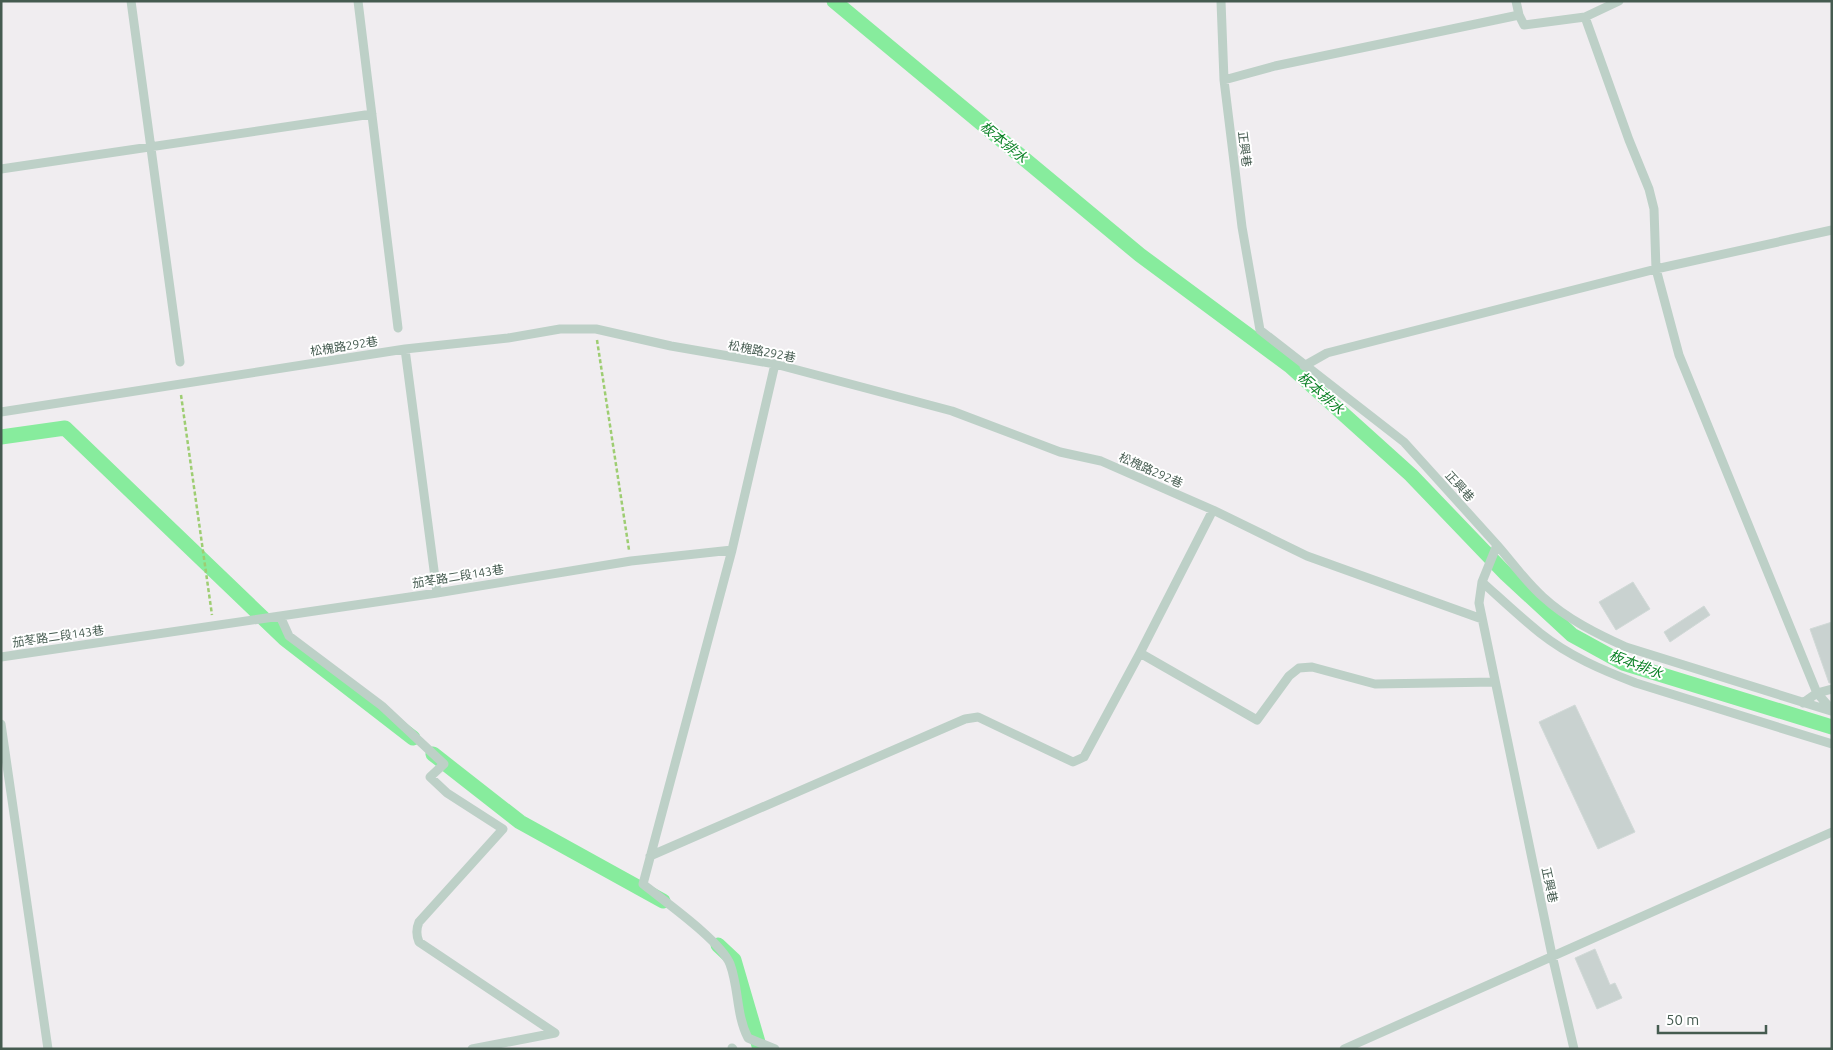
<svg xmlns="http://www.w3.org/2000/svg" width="1833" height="1050" font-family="Ubuntu,'Noto Sans TC',sans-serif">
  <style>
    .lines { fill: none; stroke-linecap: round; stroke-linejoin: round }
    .canal { stroke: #87ec9d; stroke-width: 15 }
    .building { fill: #c9d2d0; stroke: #d1d9d7 }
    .path { stroke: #9ecd72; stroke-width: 2.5; stroke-dasharray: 4 2.5; stroke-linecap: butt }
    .lane { stroke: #bdd0c7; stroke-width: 9 }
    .labels { text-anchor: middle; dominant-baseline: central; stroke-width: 4; stroke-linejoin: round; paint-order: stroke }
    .street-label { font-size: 12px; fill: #455b50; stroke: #fff }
    .water-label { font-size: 14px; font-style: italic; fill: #0c8227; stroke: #fff }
  </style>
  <rect width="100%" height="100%" fill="#f0edf0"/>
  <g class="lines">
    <path class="canal" d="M834 1 1140 255 1290 366 1411 475 1506 574 1572 635 1623 663 1832 727
      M1 437 65 428 285 639 413 738
      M433 754 520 822 663 901
      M718 945 734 960 760 1049"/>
  </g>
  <path class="building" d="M1633 582 1650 609 1616 630 1599 602Z
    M1704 606 1710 615 1670 642 1664 632Z
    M1832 622V683H1829L1810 629Z
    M1575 705 1635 832 1598 849 1539 722Z
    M1595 949 1610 985 1615 983 1622 998 1597 1009 1575 958Z"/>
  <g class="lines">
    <path class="path" d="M597 340 629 550
      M181 395 212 615"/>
    <path class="lane" d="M131 1 180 362
      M358 1 398 328
      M1221 1 1224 80 1242 227 1260 330 1404 442 1497 545 1482 582 1479 603 1552 955 1574 1049
      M1516 1 1519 15
      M1619 1 1585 17 1629 140 1649 189 1654 209 1656 269 1679 355 1817 693 1832 710
      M1224 80 1275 66 1519 15 1524 25 1585 17
      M1 169 372 114
      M405 349 437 593
      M1304 366 1327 353 1656 269 1832 230
      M1 412 405 349 508 338 560 329H596L671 346 775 364 952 411 1060 452 1101 461 1213 510 1307 556 1482 619
      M1497 545C1512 562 1526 582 1543 597 1567 619 1597 634 1626 647L1831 711
      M732 550 643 884C664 901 721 941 730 964 739 988 736 1015 748 1038L775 1049
      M1482 582C1501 599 1520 617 1540 633 1569 656 1602 670 1636 683L1832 744
      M280 616 289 636 382 706 444 764 430 777 447 793 503 829 419 922C416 929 416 935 419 942L555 1033 472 1049
      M1140 653 1257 720 1289 676 1299 668 1312 667 1375 684 1495 682
      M1 657 437 593 631 561 732 550 775 364
      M1803 703 1817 693 1832 689
      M1 724 48 1049
      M650 856 965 719 978 717 1073 762 1084 757 1140 653 1213 510
      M732 1048 733 1049
      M1344 1049 1832 832"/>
  </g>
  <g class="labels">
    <g class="street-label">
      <text transform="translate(1245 149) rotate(83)">正興巷</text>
      <text transform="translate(344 346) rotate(-9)">松槐路292巷</text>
      <text transform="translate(762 351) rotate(11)">松槐路292巷</text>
      <text transform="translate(1151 470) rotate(24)">松槐路292巷</text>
      <text transform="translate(1460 486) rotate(48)">正興巷</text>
      <text transform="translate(458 576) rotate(-9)">茄苳路二段143巷</text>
      <text transform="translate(58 636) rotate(-8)">茄苳路二段143巷</text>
      <text transform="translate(1550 885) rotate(78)">正興巷</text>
    </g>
    <g class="water-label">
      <text transform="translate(1004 142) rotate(40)">板本排水</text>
      <text transform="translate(1321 393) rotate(42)">板本排水</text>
      <text transform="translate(1636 664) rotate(21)">板本排水</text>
    </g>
  </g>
  <rect width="1833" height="1050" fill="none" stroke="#455b50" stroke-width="5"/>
  <path d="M1658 1025v8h108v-8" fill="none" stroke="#455b50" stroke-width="2.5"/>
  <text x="1666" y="1025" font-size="15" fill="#455b50" stroke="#ffffff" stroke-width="4" paint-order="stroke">50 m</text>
</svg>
